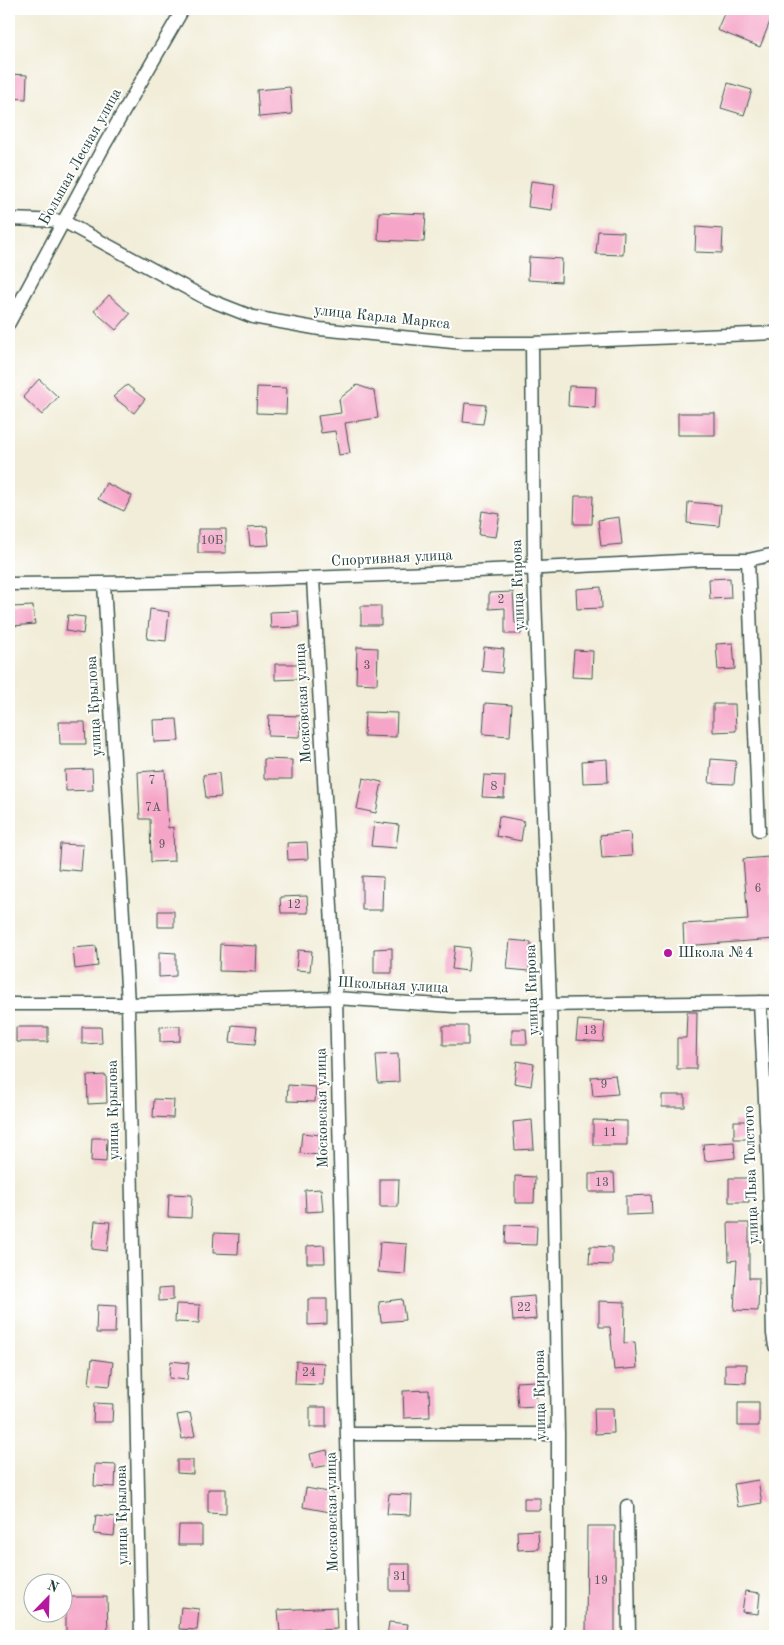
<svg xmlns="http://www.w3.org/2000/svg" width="784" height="1645" font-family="'Old Standard TT',serif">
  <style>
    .building { fill: #f5a6c8 }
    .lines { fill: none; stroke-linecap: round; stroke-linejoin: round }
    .minor-casing { stroke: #3e574d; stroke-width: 15 }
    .minor { stroke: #fff; stroke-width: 12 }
    .poi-dot { fill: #b5179e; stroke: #fff; stroke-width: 2 }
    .labels { text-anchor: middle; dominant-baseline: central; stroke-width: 4; stroke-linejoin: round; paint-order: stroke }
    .number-label { font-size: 12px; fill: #545759 }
    .street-label { font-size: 15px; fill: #1f3d34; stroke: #fff }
    .poi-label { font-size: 15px; fill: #1f3d34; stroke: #fff; text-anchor: start }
  </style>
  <rect width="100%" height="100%" fill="#fff"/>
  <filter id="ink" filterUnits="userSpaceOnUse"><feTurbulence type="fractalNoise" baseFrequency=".02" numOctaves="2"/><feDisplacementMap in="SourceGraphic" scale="10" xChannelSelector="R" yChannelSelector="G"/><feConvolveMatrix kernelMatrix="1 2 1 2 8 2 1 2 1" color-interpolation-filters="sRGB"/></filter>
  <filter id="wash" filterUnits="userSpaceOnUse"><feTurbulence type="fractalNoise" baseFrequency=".0096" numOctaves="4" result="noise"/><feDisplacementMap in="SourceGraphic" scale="20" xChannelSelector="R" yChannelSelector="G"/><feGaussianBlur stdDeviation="1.12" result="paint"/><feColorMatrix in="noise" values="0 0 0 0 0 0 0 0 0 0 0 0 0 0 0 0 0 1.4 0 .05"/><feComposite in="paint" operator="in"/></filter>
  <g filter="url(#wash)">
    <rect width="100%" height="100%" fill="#f1edd8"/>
    <g id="blocks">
      <path class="building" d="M726 9H775L760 47 717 30Z
        M9 74 27 75 26 99 9 98Z
        M728 83 752 90 744 115 721 108Z
        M290 87 292 114 259 117 257 90Z
        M531 181 555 184 552 210 528 207Z
        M379 212 426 214 424 242 378 240Z
        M696 227 723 229 722 253 695 252Z
        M598 231 624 232 623 255 596 254Z
        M529 257 562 259 561 282 528 280Z
        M109 295 130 314 116 330 94 311Z
        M39 379 58 397 42 415 23 397Z
        M127 385 145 399 134 413 113 397Z
        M357 385 374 391 378 418 345 423 350 453 339 455 335 431 321 433 318 416 341 413 339 399Z
        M569 386 596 387 595 408 568 406Z
        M257 387 287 388 286 414 256 413Z
        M465 403 486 405 483 424 463 422Z
        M678 413H715V435H678Z
        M106 483 132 496 124 511 98 499Z
        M575 496H593L592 524H574Z
        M688 502 721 505 719 526 687 523Z
        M482 511 500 514 496 537 479 535Z
        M619 517 622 544 601 546 598 520Z
        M267 526 269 545 250 546 248 527Z
        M198 529H226V553H198Z
        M730 578 731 598 710 599 709 579Z
        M601 587 602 608 577 609 576 589Z
        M513 592 515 623H521V634H505V608L489 609V593Z
        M33 606 35 624 13 626 12 607Z
        M361 606H381V625H361Z
        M150 609 169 612 166 641 147 639Z
        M298 611 299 627 271 628 270 612Z
        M68 615 85 617 83 634 66 631Z
        M733 643 735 669 718 670 716 644Z
        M357 647 378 648 377 684 356 683Z
        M484 647 504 649 502 673 482 671Z
        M574 650 593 651 592 678 572 677Z
        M275 664H298V679L275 680Z
        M485 703 512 705 510 736 483 734Z
        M713 704H735L736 731 713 732Z
        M365 712 397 713 396 737 364 736Z
        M269 715 301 716 300 737 268 736Z
        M177 719 179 741 154 742 153 720Z
        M59 722H85L86 744H60Z
        M264 759 292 760V779H264Z
        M607 759 608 782 583 783 582 761Z
        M711 759 736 761 734 784 709 783Z
        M92 769 93 790 66 791 65 770Z
        M165 770 168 828 173 827 174 861 151 862 150 819H140L138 772Z
        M219 773 221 797 206 798 203 775Z
        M484 775 505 776 504 798 482 797Z
        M363 778 382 782 376 813 357 809Z
        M499 816 524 821 521 841 496 836Z
        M374 822 399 825 396 848 371 846Z
        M630 832 632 856 602 858 600 835Z
        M307 842 308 859 288 860 287 843Z
        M60 844 83 845 81 871 58 869Z
        M769 857 773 920H775V939L684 946 683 924 748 920 743 859Z
        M362 876 383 877 382 910H362Z
        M307 896 308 913H281L280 897Z
        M158 911H174V927H158Z
        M510 940 531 942 529 971 507 969Z
        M220 944 257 946 256 972 219 971Z
        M96 946 98 966 75 969 73 948Z
        M455 946 470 948 468 971 452 969Z
        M392 948V973H374V949Z
        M298 950 312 951 310 971 296 970Z
        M159 952 176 953V976L159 977Z
        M687 1012H697L696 1069H677V1038H686Z
        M578 1020 605 1022 603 1042 576 1040Z
        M232 1025 257 1027 255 1044 230 1042Z
        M180 1026V1041L160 1042V1027Z
        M443 1026H468V1045H443Z
        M16 1027H48V1042H16Z
        M82 1027H101L102 1043 82 1044Z
        M512 1029H526L527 1044H512Z
        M398 1054 399 1082 378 1083 376 1055Z
        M517 1061 534 1064 531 1086 514 1083Z
        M106 1075 107 1103 88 1104 87 1076Z
        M615 1075 618 1094 593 1096 591 1077Z
        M288 1085 316 1087 315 1102 287 1101Z
        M662 1095H685V1107H662Z
        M154 1099 174 1100 173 1118 153 1117Z
        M532 1120 534 1149 515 1150 513 1122Z
        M593 1120 627 1121V1145H593Z
        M734 1121H751V1139H734Z
        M302 1133 320 1135 318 1155 300 1153Z
        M92 1138H107L106 1162 91 1161Z
        M734 1142 735 1158 705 1161 703 1144Z
        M614 1173 615 1192H589V1174Z
        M515 1176 535 1177 534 1203H515Z
        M729 1178H749V1202H729Z
        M380 1179H399L398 1207H380Z
        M321 1189 323 1211 306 1212 305 1190Z
        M169 1194 192 1195 191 1218 168 1217Z
        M651 1195 652 1214 626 1215V1196Z
        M95 1221 110 1222 107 1251 92 1249Z
        M728 1223H749V1278H759L758 1311 734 1310 737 1260 729 1261Z
        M506 1225 537 1226 536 1245 505 1244Z
        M214 1233 239 1234 238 1254 213 1253Z
        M380 1242 407 1244 405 1274 378 1272Z
        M324 1245 325 1263H307V1246Z
        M590 1246 612 1247V1265L589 1264Z
        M173 1287V1300L159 1301V1288Z
        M534 1296 536 1319 513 1321 511 1298Z
        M308 1299H327V1324L308 1325Z
        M402 1299 405 1320 381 1322 379 1302Z
        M599 1301 625 1302 624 1343 635 1342 637 1368 614 1370 610 1327H599Z
        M176 1304 200 1305 199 1323 175 1322Z
        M97 1305 116 1306 115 1333H96Z
        M92 1359 113 1362 110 1386 89 1384Z
        M171 1361 189 1363 187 1380 169 1378Z
        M296 1361 324 1363 323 1385 295 1384Z
        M725 1364H747L746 1383 725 1382Z
        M536 1381 537 1406 518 1407 516 1382Z
        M429 1390 430 1417 404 1418 403 1391Z
        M738 1402H759V1426H738Z
        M94 1403 113 1404 112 1422H93Z
        M310 1407H326V1427H310Z
        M594 1408H613L614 1433 595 1434Z
        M190 1413 195 1436 182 1439 177 1415Z
        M327 1450 330 1465 313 1468 310 1454Z
        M177 1460H193V1474L177 1473Z
        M95 1464 116 1465 115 1487 94 1486Z
        M758 1480 762 1503 738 1507 734 1484Z
        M306 1488 333 1493 330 1512 303 1507Z
        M208 1489H226V1514L208 1513Z
        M389 1494 412 1495 411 1515 387 1514Z
        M524 1498H540V1510H524Z
        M96 1515 116 1517 114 1536 94 1534Z
        M179 1525H202V1545H178Z
        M587 1526H615V1636H586Z
        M538 1530 539 1549 518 1550 517 1531Z
        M390 1564H410V1591H390Z
        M745 1591 760 1593 758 1614 742 1612Z
        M66 1597H107L108 1636H66Z
        M181 1607 199 1609 197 1630 179 1629Z
        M336 1607 337 1629 280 1632 278 1610Z
        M389 1622 408 1624 406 1636H387Z"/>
    </g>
  </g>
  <g filter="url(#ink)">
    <use href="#blocks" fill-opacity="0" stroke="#3e574d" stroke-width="1"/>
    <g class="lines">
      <g class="minor-casing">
        <path id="minor" d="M9 219 63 221 207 299 253 317 320 329 463 343H532L775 333
          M9 323 105 144 183 9
          M532 343 534 569 550 1004 558 1434V1636
          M748 560 759 830
          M313 578 336 998 352 1636
          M104 583 128 1004 141 1636
          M9 584C239 583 469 572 699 560H748L775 554
          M760 1002 769 1178 773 1334 775 1346
          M9 1004H128L336 998 454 1006 775 1002
          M348 1434H558
          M627 1506 629 1636"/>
      </g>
      <use href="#minor" class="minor"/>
    </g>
  </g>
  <circle class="poi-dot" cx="668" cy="953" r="5"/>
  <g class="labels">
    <g class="number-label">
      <text x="212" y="541">10Б</text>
      <text x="501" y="600">2</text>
      <text x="367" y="666">3</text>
      <text x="152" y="781">7</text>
      <text x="494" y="787">8</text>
      <text x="153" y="808">7А</text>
      <text x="162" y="845">9</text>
      <text x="758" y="889">6</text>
      <text x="294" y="905">12</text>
      <text x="590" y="1031">13</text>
      <text x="604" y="1085">9</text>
      <text x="610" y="1133">11</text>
      <text x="602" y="1183">13</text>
      <text x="524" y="1308">22</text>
      <text x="309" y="1373">24</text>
      <text x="400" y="1577">31</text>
      <text x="601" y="1581">19</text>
    </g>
    <g class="street-label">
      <text transform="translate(81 157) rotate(-61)">Большая Лесная улица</text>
      <text transform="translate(382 318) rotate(6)">улица Карла Маркса</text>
      <text transform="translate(392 559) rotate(-3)">Спортивная улица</text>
      <text transform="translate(519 585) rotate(-92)">улица Кирова</text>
      <text transform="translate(304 703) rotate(-93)">Московская улица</text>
      <text transform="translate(95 706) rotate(-93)">улица Крылова</text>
      <text transform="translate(393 986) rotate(3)">Школьная улица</text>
      <text transform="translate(533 990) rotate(-92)">улица Кирова</text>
      <text transform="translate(323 1108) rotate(-91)">Московская улица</text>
      <text transform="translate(114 1110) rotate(-91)">улица Крылова</text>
      <text transform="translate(752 1175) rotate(-92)">улица Льва Толстого</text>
      <text transform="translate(541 1395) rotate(-91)">улица Кирова</text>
      <text transform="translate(333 1512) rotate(-91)">Московская улица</text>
      <text transform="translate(123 1515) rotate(-91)">улица Крылова</text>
    </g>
    <g class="poi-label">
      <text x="678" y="953">Школа №4</text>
    </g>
  </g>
  <rect width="784" height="1645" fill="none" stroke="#fff" stroke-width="30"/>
  <g transform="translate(48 1598) rotate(23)"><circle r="24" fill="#ffffff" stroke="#a5b1ae"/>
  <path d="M0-4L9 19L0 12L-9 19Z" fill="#b5179e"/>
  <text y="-8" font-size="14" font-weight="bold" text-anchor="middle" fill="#1f3d34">N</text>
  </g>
</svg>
